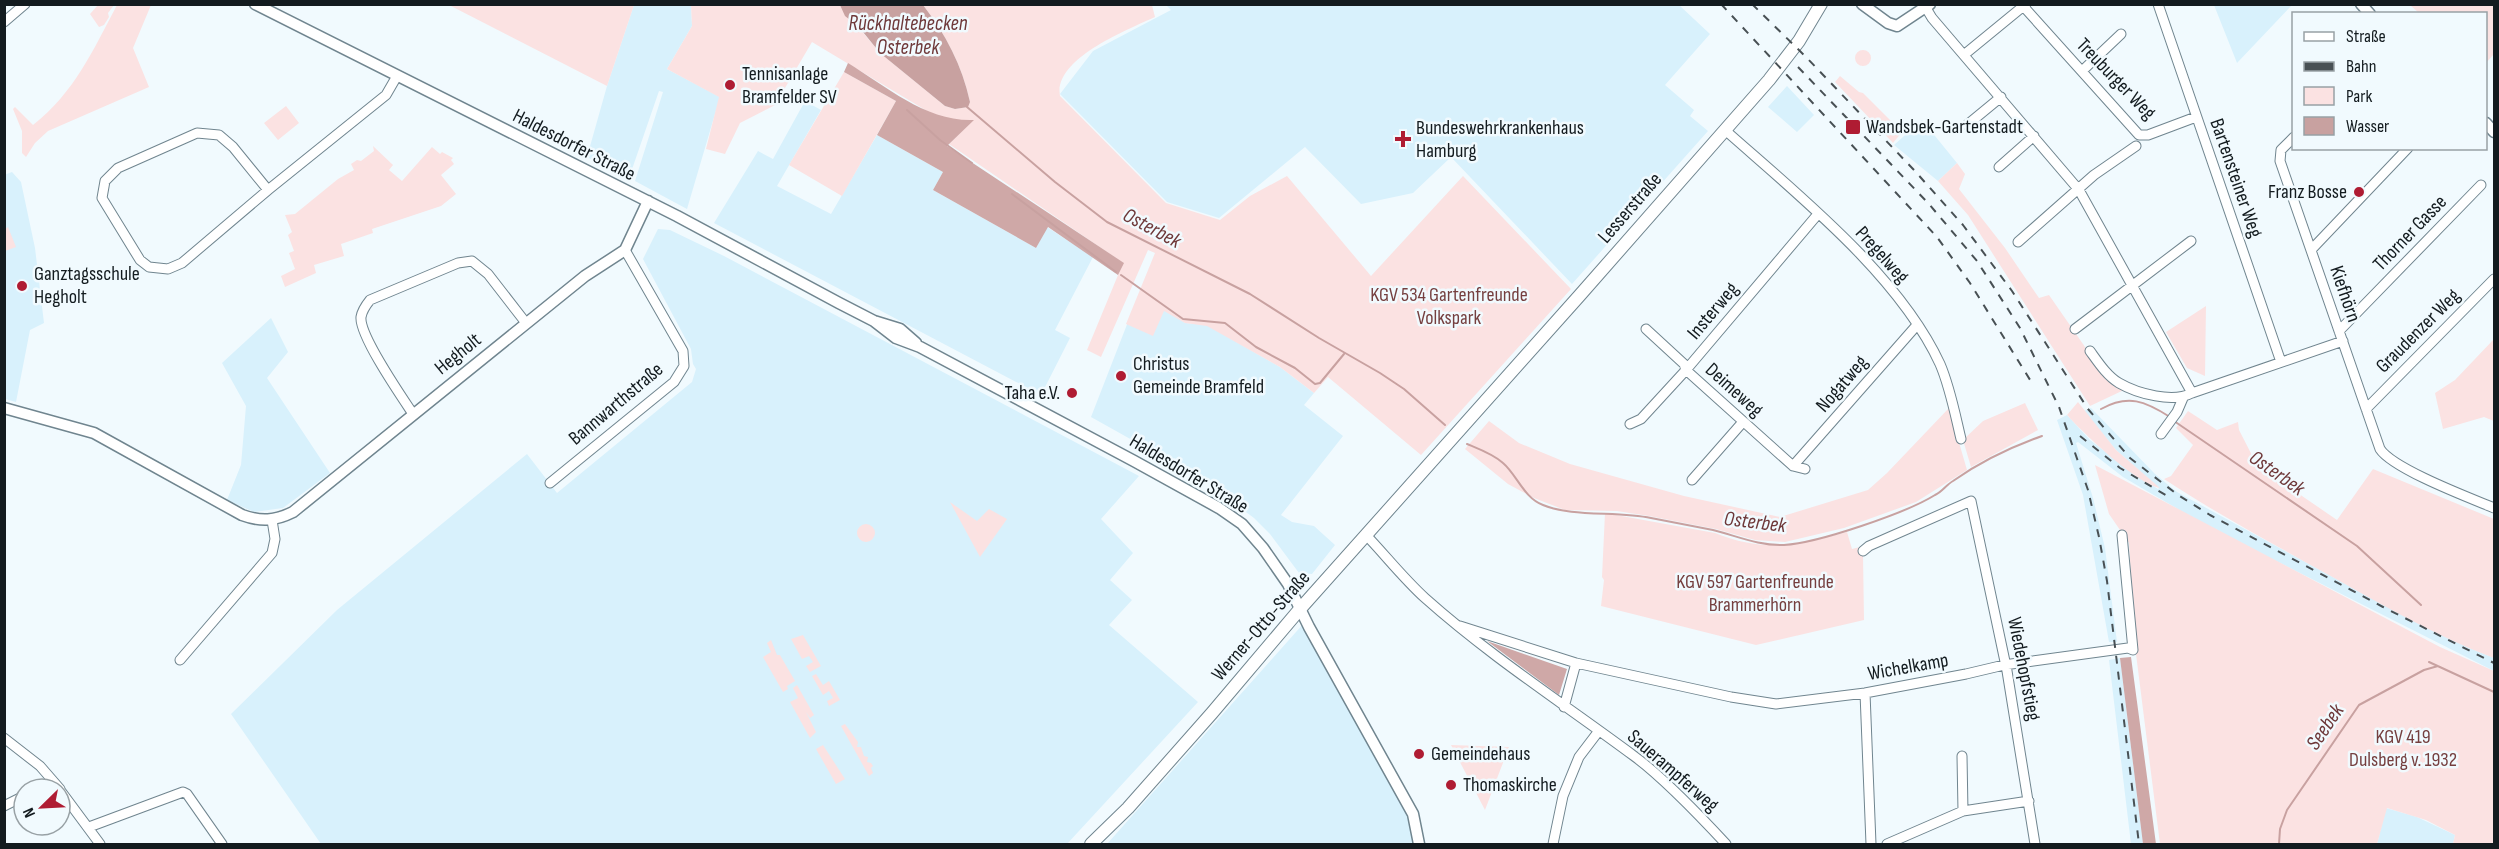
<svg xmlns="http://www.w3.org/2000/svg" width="2499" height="849" font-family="'Sofia Sans Condensed',sans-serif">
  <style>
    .built { fill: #d8f1fc }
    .green { fill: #fbe2e2 }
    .forest { fill: #cfa8a7 }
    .water { fill: #c8a1a0 }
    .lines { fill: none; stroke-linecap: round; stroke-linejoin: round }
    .stream { stroke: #c8a1a0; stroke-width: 2 }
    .minor-casing { stroke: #70858f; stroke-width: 11 }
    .tertiary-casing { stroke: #70858f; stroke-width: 13 }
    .secondary-casing { stroke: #70858f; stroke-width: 14 }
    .minor { stroke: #fff; stroke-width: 9 }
    .tertiary { stroke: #fff; stroke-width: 10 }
    .secondary { stroke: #fff; stroke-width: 12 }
    .rail { stroke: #485054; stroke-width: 2; stroke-dasharray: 8 8; stroke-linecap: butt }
    .poi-dot { fill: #af1c33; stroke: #f1fafe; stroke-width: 2 }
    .labels { text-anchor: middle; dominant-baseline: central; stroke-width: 5; stroke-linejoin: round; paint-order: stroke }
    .poi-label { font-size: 20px; fill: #131b1f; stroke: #f1fafe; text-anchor: start }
    .street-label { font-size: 20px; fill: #131b1f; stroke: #f1fafe }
    .park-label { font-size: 20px; fill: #753f3f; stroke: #f1fafe }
    .water-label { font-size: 21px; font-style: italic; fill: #6e3839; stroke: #f1fafe }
  </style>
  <rect width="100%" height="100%" fill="#f1fafe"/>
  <path class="built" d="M634 5H691L692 26 667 69 720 97 687 209 635 181 663 92 659 91 629 178 587 157 607 86Z
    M1166 5H1679L1710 34 1665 85 1694 110 1690 116 1708 131 1572 284 1451 157 1413 193 1361 204 1305 147 1219 218 1167 202 1060 94 1093 51 1171 10Z
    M2214 5H2292L2237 63Z
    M1787 86 1814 115 1797 132 1768 107Z
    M805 101 821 110 777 186 831 214 877 135 943 172 933 190 1036 248 1047 227 1093 257 1055 330 1070 338 1041 395 714 223 758 151 773 159Z
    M1922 120 1957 163 1938 181 1894 145Z
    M12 172 21 182 35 248 44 323 30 330 16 402 5 399 4 175Z
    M658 229 670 230 724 256 1139 476 1101 519 1133 553 1110 580 1132 600 1109 625 1198 702 1067 844H321L231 714 337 610 527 454 557 493 692 382 696 369 693 364 691 349 643 259Z
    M1140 291 1185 323 1207 325 1280 367 1314 393 1304 405 1343 436 1281 515 1292 522 1314 526 1335 545 1312 574 1299 573 1270 534 1254 518 1200 478 1091 417Z
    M271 318 288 352 267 378 330 473 283 508 254 512 227 500 241 465 246 406 222 363Z
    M2091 408 2155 474 2177 492 2362 593 2467 647 2494 658V671L2207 526 2123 477 2078 442 2076 443 2093 498 2105 548 2117 642H2109L2083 495 2057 420 2067 415 2090 440 2124 466 2158 489 2159 488 2116 450 2084 411Z
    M1304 623 1411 813 1414 844H1107Z
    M2120 658 2143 844H2131L2109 660Z
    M2386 808 2417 817 2455 835 2453 844H2377Z"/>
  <path class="green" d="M98 5H114L108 13 109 17 104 25 99 27 90 14Z
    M117 5H151L133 48 149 87 48 131 35 143 26 157 22 153V131L13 109 15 107 33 125C75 92 93 50 117 5Z
    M449 5H634L607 86Z
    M691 5H840L880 53 945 106 955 109 967 107 970 102C962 65 946 35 923 5H1152L1155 17C1127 30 1053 59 1060 96L1166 203 1220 220 1250 196 1287 176 1371 276 1463 176 1571 289 1421 455 1328 377 1314 393 1280 367 1207 326 1185 323 1164 311 1153 336 1126 324 1155 253 1148 250 1101 357 1087 350 1123 263 949 144 973 120 957 121 932 114 812 42 775 105 740 123 725 154 706 149 719 97 667 69 692 26Z
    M2410 5H2494V54L2486 63V14L2419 13Z
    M1855 58a8 8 0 1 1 16 0a8 8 0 1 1-16 0Z
    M844 72 896 101 842 196 789 165Z
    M1840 76 1859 92 1863 93 1902 132 1893 143 1835 82Z
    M286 106 299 123 278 140 264 123Z
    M373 146 393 165 389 170 402 181 432 147 440 154 442 152 453 158 451 160 454 164 441 175 456 194 441 206 372 229 373 233 341 244 344 256 314 265 316 273 285 287 281 276 295 269 289 253 294 251 288 235 292 232 285 215 295 214 338 179 354 170 351 164 357 160 361 161 374 151Z
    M1957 163 1965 174 1959 189 2005 248 2039 298 2049 295 2101 370 2124 390 2090 406 1968 215 1938 181Z
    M8 227 16 247 5 251V229Z
    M2206 306 2205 376 2187 368 2166 332Z
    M2494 339V421L2484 417 2443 429 2435 393 2455 380Z
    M2078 402 2116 450 2160 488C2137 484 2084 434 2067 415Z
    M2025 403 2038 430 1971 467 1963 440 1983 421Z
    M1949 408 1967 470 1916 502 1844 528 1785 542 1755 540 1716 529 1649 516 1617 511 1565 510 1534 498 1508 484 1465 449 1489 421 1519 443 1570 464 1684 496 1780 517 1868 490 1887 473Z
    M2188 411 2217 430 2238 422 2239 430 2257 465 2337 520 2373 469 2494 519V658C2433 635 2376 601 2318 569 2266 540 2214 512 2164 479L2171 476 2193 445 2176 428Z
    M2095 465 2440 647 2494 671V844H2453L2455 835 2426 820 2387 808 2377 844H2160L2135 646 2129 543 2109 514Z
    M950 502 977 521 989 509 1007 519 980 557Z
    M1605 513 1715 533C1765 553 1797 545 1847 532L1852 549 1860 547 1863 555 1864 620 1756 645 1601 606 1604 580 1602 577Z
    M857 533a9 9 0 1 1 18 0a9 9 0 1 1-18 0Z
    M803 635 821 666 810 672 806 666 813 662 809 656 802 659 791 639Z
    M771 640 777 655H780L795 681 787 686 788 689 783 692 763 657 771 652 767 643Z
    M816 674 823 685 829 681 840 700 829 706 827 701 833 698 829 691 823 695 812 676Z
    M797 685 814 715 810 718 806 712 816 732 810 738 790 702 798 698 793 688Z
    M845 724 858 742 857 747H861L864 756 868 757 867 762 871 763 873 766 871 768 873 773 869 776 841 726Z
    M823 745 845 779 836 784 816 749Z
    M1451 745 1509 747 1485 810Z"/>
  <path class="forest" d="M848 63C887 87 927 122 974 120L947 146 1124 263 1118 275 1048 227 1036 248 933 190 943 172 877 135 896 101 844 72Z
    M1487 641 1567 669 1559 695Z
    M2131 657 2156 844H2143L2120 658Z"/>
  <path class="water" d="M840 5H923C946 35 962 65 970 102L968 107 955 109 945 106 880 53 859 27 845 16Z"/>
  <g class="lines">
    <path class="stream" d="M967 107 1055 182 1107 222 1250 294 1319 338 1380 373 1404 389 1445 425
      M907 110 940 140 972 163
      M1012 194 1116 272
      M1121 275 1183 319 1225 323 1256 347 1295 368 1315 384 1320 383 1344 354
      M2101 409C2128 394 2145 401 2170 417
      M2174 421 2357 546 2421 605
      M1467 444C1479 449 1493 454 1503 463 1517 475 1524 498 1543 505 1571 517 1618 511 1651 518 1672 522 1693 526 1713 530 1737 536 1759 546 1784 545 1818 543 1906 513 1935 495 1942 492 1946 485 1953 481 1980 462 2011 447 2042 436
      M2429 662 2494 692
      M2279 844 2280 829 2287 810 2359 705 2424 670 2438 666"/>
    <g class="minor-casing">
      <path id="minor" d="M2158 4 2281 362
        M2024 7 2139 135H2148L2196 117
        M1926 8 1932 18 2079 190 2192 393
        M4 22 25 4
        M1965 54 2026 4
        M2082 71 2121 34
        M1967 125 2001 97
        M1725 130C1797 194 1899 275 1940 364 1950 387 1955 414 1961 439
        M2294 137 2281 150 2280 161 2380 449C2393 469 2470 498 2494 508
        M1999 167 2034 136
        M268 190 182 263 168 269 149 267 140 260 102 198 105 181 118 168 197 133 219 135 233 147 268 190 386 95 397 76
        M2018 242 2094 175 2136 146
        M2311 250 2408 148
        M1646 329 1684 364 1686 370 1793 466 1805 469
        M2075 329 2191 241
        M2339 331 2481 185
        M2090 351C2098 362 2107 376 2119 383 2138 394 2173 403 2192 393L2343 341
        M2366 409 2494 279
        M413 414C401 396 359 335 361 317 362 311 366 305 370 300L458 263 472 261 488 274 526 323
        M1630 424 1641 419 1686 370 1818 214
        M2161 434 2177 412 2183 398
        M1793 466 1917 325
        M1692 480 1742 423
        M550 483 674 382 684 366 683 351 625 250
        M1366 535C1386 556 1404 579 1425 598 1490 656 1564 704 1634 756 1664 778 1700 816 1726 844
        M1863 551 1869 546 1971 501 2007 671 2035 844
        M1460 626 1576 663 1731 697 1776 704 1865 693 1966 674 2004 665 2128 648 2133 650 2122 535
        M180 660 272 553 275 539 272 520
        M1865 693 1871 844
        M1564 707 1576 663
        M4 738 40 766 60 789
        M1962 756 1963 811
        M37 789 53 781
        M60 790 100 844
        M4 806 24 796
        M89 827 183 792 187 794 222 844
        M1553 844 1563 796 1579 757 1598 732
        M1887 844 1963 811 2029 801"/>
    </g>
    <g class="tertiary-casing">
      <path id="tertiary" d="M255 4 677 216 839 303 874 321 900 329 916 343
        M1862 4 1888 23 1897 26 1930 4
        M2361 4 2370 14
        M2486 123 2494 132
        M874 321 896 338 920 347 1134 461 1219 508 1242 524 1263 548 1288 584 1309 627 1413 814 1419 844
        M4 408 94 433 242 515C261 522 275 521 293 512L585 276 625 250 648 201"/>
    </g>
    <g class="secondary-casing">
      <path id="secondary" d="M1091 844 1128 808 1212 713 1300 609 1580 295 1769 80 1799 41 1821 4"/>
    </g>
    <use href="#minor" class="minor"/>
    <use href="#tertiary" class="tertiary"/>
    <use href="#secondary" class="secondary"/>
    <path class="rail" d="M1721 4 1937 237 1970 283 2032 383
      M1752 4 1806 57 1914 170 1963 225 2012 291 2088 409 2130 458 2178 495 2210 515 2383 607 2494 663
      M1798 67 1929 204 1977 261 2020 328 2059 407 2088 490 2099 537 2107 581 2139 844
      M2080 436 2120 468 2169 497"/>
  </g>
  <g class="poi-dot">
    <circle cx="730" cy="85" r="6"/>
    <rect x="1845" y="119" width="16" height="16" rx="3"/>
    <path d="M1400 130h6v6h6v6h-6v6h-6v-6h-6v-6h6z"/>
    <circle cx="2359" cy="192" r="6"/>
    <circle cx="22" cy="286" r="6"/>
    <circle cx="1121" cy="376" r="6"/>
    <circle cx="1072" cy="393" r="6"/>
    <circle cx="1419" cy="754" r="6"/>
    <circle cx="1451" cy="785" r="6"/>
  </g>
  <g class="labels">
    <g class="poi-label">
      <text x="742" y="74">Tennisanlage<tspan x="742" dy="23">Bramfelder SV</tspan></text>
      <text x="1866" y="127">Wandsbek-Gartenstadt</text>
      <text x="1416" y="128">Bundeswehrkrankenhaus<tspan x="1416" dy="23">Hamburg</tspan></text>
      <text x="2347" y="192" text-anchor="end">Franz Bosse</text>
      <text x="34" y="274">Ganztagsschule<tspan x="34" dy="23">Hegholt</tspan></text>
      <text x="1133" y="364">Christus<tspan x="1133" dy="23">Gemeinde Bramfeld</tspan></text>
      <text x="1060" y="393" text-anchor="end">Taha e.V.</text>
      <text x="1431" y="754">Gemeindehaus</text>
      <text x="1463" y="785">Thomaskirche</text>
    </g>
    <g class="street-label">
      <text transform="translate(2116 79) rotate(46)">Treuburger Weg</text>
      <text transform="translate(574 145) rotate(27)">Haldesdorfer Straße</text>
      <text transform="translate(2236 178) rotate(71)">Bartensteiner Weg</text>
      <text transform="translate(1630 208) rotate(-49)">Lesserstraße</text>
      <text transform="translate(2410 233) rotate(-46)">Thorner Gasse</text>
      <text transform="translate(1882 255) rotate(48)">Pregelweg</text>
      <text transform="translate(2345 294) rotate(71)">Kiefhörn</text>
      <text transform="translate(1713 311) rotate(-50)">Insterweg</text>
      <text transform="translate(2418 331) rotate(-45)">Graudenzer Weg</text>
      <text transform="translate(458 354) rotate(-39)">Hegholt</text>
      <text transform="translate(1842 384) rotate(-49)">Nogatweg</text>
      <text transform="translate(1734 390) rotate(42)">Deimeweg</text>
      <text transform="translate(616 404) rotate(-40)">Bannwarthstraße</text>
      <text transform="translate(1189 474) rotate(31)">Haldesdorfer Straße</text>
      <text transform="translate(1261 626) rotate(-49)">Werner-Otto-Straße</text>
      <text transform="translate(1908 667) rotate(-10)">Wichelkamp</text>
      <text transform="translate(2024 669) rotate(79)">Wiedehopfstieg</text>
      <text transform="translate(1673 771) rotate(41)">Sauerampferweg</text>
    </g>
    <g class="park-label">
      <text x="1449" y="295">KGV 534 Gartenfreunde<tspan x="1449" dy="23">Volkspark</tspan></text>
      <text x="1755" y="582">KGV 597 Gartenfreunde<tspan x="1755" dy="23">Brammerhörn</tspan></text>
      <text x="2403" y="737">KGV 419<tspan x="2403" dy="23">Dulsberg v. 1932</tspan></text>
    </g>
    <g class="water-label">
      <text x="908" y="23">Rückhaltebecken<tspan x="908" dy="24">Osterbek</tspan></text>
      <text transform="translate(1152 228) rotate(28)">Osterbek</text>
      <text transform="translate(2277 473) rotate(35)">Osterbek</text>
      <text transform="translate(1755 522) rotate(7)">Osterbek</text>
      <text transform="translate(2325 727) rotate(-56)">Seebek</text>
    </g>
  </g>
  <rect width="2499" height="849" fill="none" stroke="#131b1f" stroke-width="12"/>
  <rect x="2292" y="12" width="195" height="138" fill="#f1fafe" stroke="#98a1a5" stroke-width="1.5"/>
  <rect x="2304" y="32" width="30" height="9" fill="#ffffff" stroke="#98a1a5" stroke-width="1.5"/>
  <text x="2346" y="42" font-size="18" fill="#131b1f">Straße</text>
  <rect x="2304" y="62" width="30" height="9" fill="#485054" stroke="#98a1a5" stroke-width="1.5"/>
  <text x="2346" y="72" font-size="18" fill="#131b1f">Bahn</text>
  <rect x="2304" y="87" width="30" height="18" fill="#fbe2e2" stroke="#98a1a5" stroke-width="1.5"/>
  <text x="2346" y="102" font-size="18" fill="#131b1f">Park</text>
  <rect x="2304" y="117" width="30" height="18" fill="#c8a1a0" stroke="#98a1a5" stroke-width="1.5"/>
  <text x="2346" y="132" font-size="18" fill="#131b1f">Wasser</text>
  <g transform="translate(42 807) rotate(246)"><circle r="28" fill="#f1fafe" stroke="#98a1a5" stroke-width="1.5"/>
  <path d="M0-4.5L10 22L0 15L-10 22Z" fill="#af1c33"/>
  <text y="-9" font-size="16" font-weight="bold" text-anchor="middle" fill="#131b1f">N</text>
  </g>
</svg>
